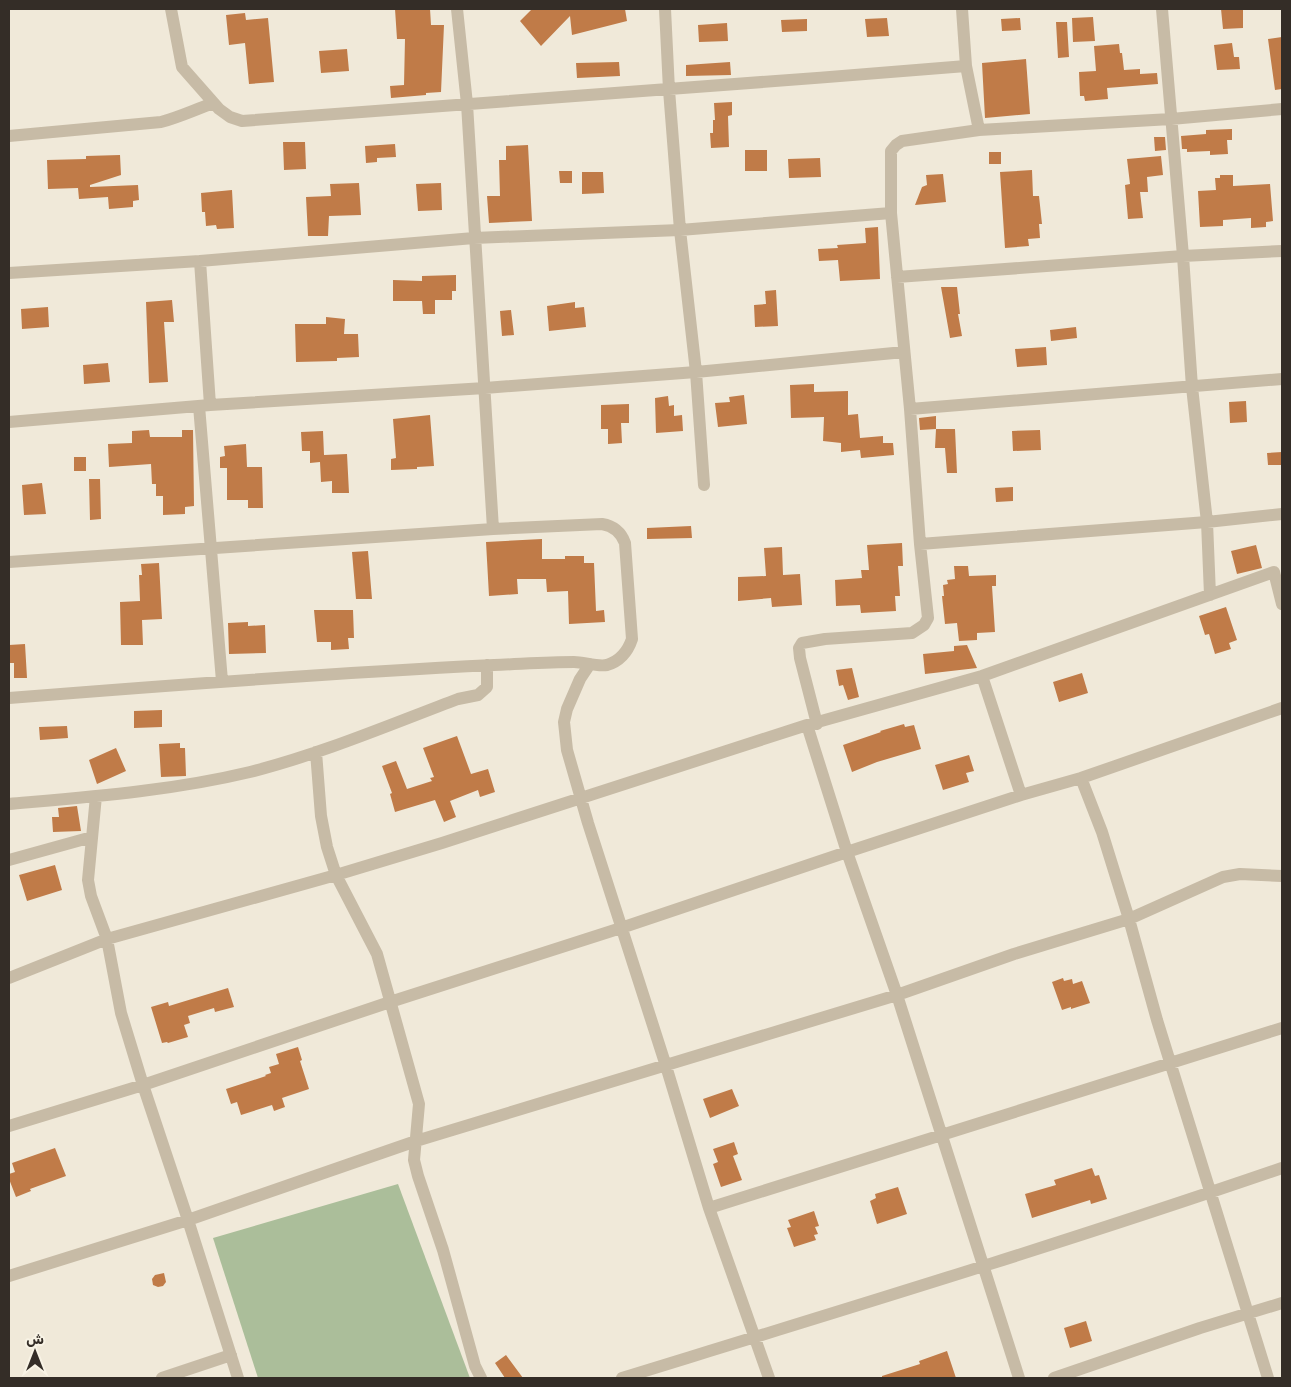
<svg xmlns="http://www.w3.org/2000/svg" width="1291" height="1387" font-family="Rubik,'Noto Sans Arabic',sans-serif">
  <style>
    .green { fill: #abbe9a }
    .building { fill: #c07b48 }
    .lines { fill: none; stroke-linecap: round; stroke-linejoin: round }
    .minor { stroke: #c7bba6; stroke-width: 12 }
  </style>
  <rect width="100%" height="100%" fill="#f0e9d9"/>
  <path class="green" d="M398 1184 470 1378H258L213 1238Z"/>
  <path class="building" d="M395 9H430L431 25H444L441 92 426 93V95L391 98 390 86 404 85 405 39H397Z
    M532 9H625L627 21 572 35 570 16 541 46 520 21Z
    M1221 9H1243V28L1223 29Z
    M245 13 246 20 268 18 274 82 249 84 245 43 229 45 226 15Z
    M1093 17 1095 41 1073 42 1072 18Z
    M887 18 889 36 867 37 865 19Z
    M1020 18 1021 30 1002 31 1001 19Z
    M807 19V31L782 32 781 20Z
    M1056 22H1067L1069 57 1058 58Z
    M727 23 728 41 699 42 698 25Z
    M1282 37V89L1275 90 1268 39Z
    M1232 43 1234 57H1239L1240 69 1217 70 1214 45Z
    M1119 44 1120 53H1122L1124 70 1140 69V74L1157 73 1158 84 1107 88 1108 99 1085 101 1084 96H1080L1079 72 1096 71 1094 46Z
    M347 49 349 71 321 73 319 51Z
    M1026 59 1030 114 985 118 982 63Z
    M619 62 620 76 577 78 576 63Z
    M730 62 731 75 686 76V65Z
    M732 102V115L728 116 729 147 711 148 710 133H713V120H715L714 103Z
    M1232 129V140H1227L1228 154 1210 155V151L1187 152V149H1182L1181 136 1206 134V130Z
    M1154 137H1165L1166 150 1155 151Z
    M283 142H305L306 169 284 170Z
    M395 144 396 157 377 158V162L366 163 365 146Z
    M528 145 532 221 489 223 487 196H500L499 160H506V146Z
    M745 150H767V171H745Z
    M989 152H1001V164H989Z
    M120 155 121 175 90 185V187L138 185 139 200 133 201V207L109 209 108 197 79 199 78 188 48 189 47 160 86 159V156Z
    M1161 156 1163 175 1147 177 1148 192H1140L1143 218 1128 219 1125 185 1130 184 1127 159Z
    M820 158 821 177 789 178 788 159Z
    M1032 170 1033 196H1039L1042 224H1039L1040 238 1028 239 1029 246 1005 248 1000 172Z
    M559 171H572V183H560Z
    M582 172H603L604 193 582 194Z
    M943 174 946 202 915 205 922 187 927 185 926 175Z
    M1220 175H1233V186L1270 184 1273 221 1266 222V227L1251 228V218L1223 220V226L1200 227 1198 191 1216 190 1215 178H1220Z
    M359 183 361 215 329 216 328 236H308L306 197 331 196 330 184Z
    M441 183 442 210 418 211 416 184Z
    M232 190 234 228 217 229 216 225 206 226 205 212H202L201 193Z
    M878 227 880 279 840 281 838 260 819 261 818 249 838 248 837 245 866 243 865 228Z
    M456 275V291H452V300H435V314H423L422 301H393V280L422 281V276Z
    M941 287H957L960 314H958L962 336 950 338Z
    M776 290 778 326 755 327 754 305 766 304 765 291Z
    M172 300 174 322H164L168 382 149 383 146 302Z
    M575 302V308L584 307 586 327 549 331 547 306Z
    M48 307 49 327 22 329 21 309Z
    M511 310 514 335 502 336 500 311Z
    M326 317 345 319 344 334H358L359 357 337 358V361L296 362 295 324H326Z
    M1076 327 1077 338 1051 341 1050 330Z
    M1046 347 1047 365 1017 367 1015 349Z
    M108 363 110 382 84 384 83 365Z
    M814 384V392L848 391V415L858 414 860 438 883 436V443H893L894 455 861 458 860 450 841 452V443L823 441 824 417 791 418 790 385Z
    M744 395 747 424 718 427 715 403 730 402 729 397Z
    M668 396 669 406 674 405V416L682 415 683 431 656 433 655 398Z
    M1246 401 1247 422 1230 423 1229 402Z
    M629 404V423H621L622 443 608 444V429H601V405Z
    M430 415 434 466 417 467V469L391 470V459L396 458 393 419Z
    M936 416V429L920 430 919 418Z
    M936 429H955L957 473H947L945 448H935Z
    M149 430 150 437H182V430H193L194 506 185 507V514L163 515V496H156V484H152L151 464 109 467 108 444 132 443V431Z
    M1040 430 1041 450 1013 451 1012 431Z
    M323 431 324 455 347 454 349 493H332V481L321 482 320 462 310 463V451H302L301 432Z
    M246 444 247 467H262L263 508H248V500H227V468H220V457L225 456 224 446Z
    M1282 452V465H1268L1267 453Z
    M74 457H86V471H74Z
    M89 479H100L101 519 90 520Z
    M42 483 46 514 24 515 22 485Z
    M1013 487V501L996 502 995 488Z
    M691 526 692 538 647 539V528Z
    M542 539V559H565V556H584V563H594L596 611 604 610 605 622 569 624 568 591 547 592 546 579H517L518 594 489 596 486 542Z
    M902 543 903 566H898L900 596H895L896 611 861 613 860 605 836 606 835 580 862 578 861 570H869L867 545Z
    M1256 545 1262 568 1237 574 1231 551Z
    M782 547 783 575 800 574 802 605 772 607 771 598 738 601V577L766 576 764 548Z
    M368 551 372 599H356L352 552Z
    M159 563 162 619 142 620 143 645H121L120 602 140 601 139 575H142L141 564Z
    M954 566H968L969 576 996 575V586H992L995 632 977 633V640L959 641 957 623 945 624 942 596H944L943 585 948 584 947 580 955 579Z
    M1226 607 1237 640 1229 643 1231 649 1215 654 1209 634 1205 635 1199 616Z
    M314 610H353L354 638H348L349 649 331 650V642H317Z
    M248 622V626L265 625 266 653 229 654 228 623Z
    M25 644 27 678H14V663H9V645Z
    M967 645 977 668 925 674 923 654 954 651V646Z
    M852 668 859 697 848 700 843 685 839 686 836 670Z
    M1082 673 1088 693 1059 702 1053 682Z
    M162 710V727L134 728V711Z
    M904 724 905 727 914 725 921 749 877 762 852 772 843 745 881 732 880 731Z
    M67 726 68 738 40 740 39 727Z
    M457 736 471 774 488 769 495 792 480 797 478 790 450 801 456 817 444 822 435 800 395 812 390 794 392 793 382 766 396 761 407 789 432 781 430 778 434 777 423 748Z
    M180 743V748H185L186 776 161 777 159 744Z
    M116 748 126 771 97 784 89 760Z
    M969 755 974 771 966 773 969 782 943 790 935 765Z
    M77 806 81 831 53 832 52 817H59L58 808Z
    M55 865 62 890 27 901 19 875Z
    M1063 978 1064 981 1072 979 1073 984 1082 981 1090 1003 1071 1009V1007L1062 1010 1052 982Z
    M228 988 234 1007 215 1012 214 1008 188 1016 190 1023 184 1025 188 1037 168 1043 167 1042 162 1043 151 1007 168 1002 169 1006Z
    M298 1047 302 1060 300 1061 309 1089 282 1098 285 1107 274 1111 272 1105 241 1115 237 1102 231 1104 226 1089 266 1076 265 1075 271 1073 269 1067 279 1064 276 1054Z
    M732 1089 739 1106 710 1118 703 1099Z
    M734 1142 738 1154 733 1156 742 1180 721 1187 713 1164 718 1162 713 1149Z
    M55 1148 66 1176 30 1189 31 1191 16 1197 9 1179V1174L15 1172 12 1163Z
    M1092 1168 1095 1176 1099 1175 1107 1199 1091 1204 1090 1200 1032 1218 1025 1194 1056 1185 1054 1180Z
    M898 1187 907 1214 877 1224 870 1201 876 1198 875 1194Z
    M814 1211 819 1226 815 1227 818 1234 814 1235 816 1240 794 1247 787 1228 791 1227 788 1220Z
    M164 1273 166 1282 163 1286 158 1287 153 1285 152 1279 155 1275Z
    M1086 1321 1092 1341 1070 1348 1064 1328Z
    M947 1351 956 1378H882V1376L920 1364 919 1361Z
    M506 1355 523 1378H505L495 1363Z"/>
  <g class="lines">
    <path class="minor" d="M171 9 182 67 219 109 230 117 242 121C484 102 725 86 966 66
      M457 9 467 104 493 529
      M665 9 669 90 680 230 696 372 704 485
      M962 9 966 66 979 130
      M1162 9 1183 256 1192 387 1207 522 1210 595
      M9 136 161 122C180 117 196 109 214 103
      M200 261 210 405
      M9 273 200 261 474 238 680 230 891 213
      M897 277 1183 256 1282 251
      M199 406 222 681
      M910 409 1282 379
      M9 422 210 405 485 388 696 372 904 352
      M920 544 1207 522 1282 514
      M9 562 493 529 602 524C614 526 621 532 625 543L632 639C628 651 620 661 607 665 597 667 584 662 574 662 547 662 521 664 494 665 332 673 171 685 9 698
      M590 664 580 679 567 709 564 722 567 750 588 823 666 1066 709 1208 769 1378
      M982 676 1021 795
      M817 724 800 658 799 648 802 643 825 639 912 633 924 625 928 618 920 544 910 409 891 213V151L896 145 902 141 979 130 1171 119 1282 109
      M807 725 847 852 897 995 1019 1378
      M316 752 321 816 327 847 336 875 377 954 419 1104 414 1160 418 1176 443 1250 475 1366 481 1378
      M1081 778 1102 832 1129 919 1157 1020 1268 1378
      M9 804C89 797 171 791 250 772 321 754 389 725 458 699L478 695 487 687V665
      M9 860 92 837
      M9 978 107 939 336 875 442 843 807 725 982 676 1274 572 1282 604
      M9 1126 143 1085 121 1013 107 939 91 896 88 880 96 796
      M709 1208 1282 1028
      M9 1276 188 1220 416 1141 897 995 1014 954 1129 919 1223 877 1240 874 1282 876
      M162 1378 231 1355
      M238 1378 188 1220 143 1085 390 1002 621 928 847 852 1021 795 1081 778 1282 708
      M622 1378C843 1310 1064 1243 1282 1168
      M1054 1378 1200 1328 1282 1303"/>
  </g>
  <rect width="1291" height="1387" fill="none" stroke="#342d27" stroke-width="20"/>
  <g transform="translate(35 1352)" stroke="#f8f3e5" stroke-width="4" paint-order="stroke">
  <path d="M0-4L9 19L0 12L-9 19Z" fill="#342d27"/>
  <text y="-8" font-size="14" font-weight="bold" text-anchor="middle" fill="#342d27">ش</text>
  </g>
</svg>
